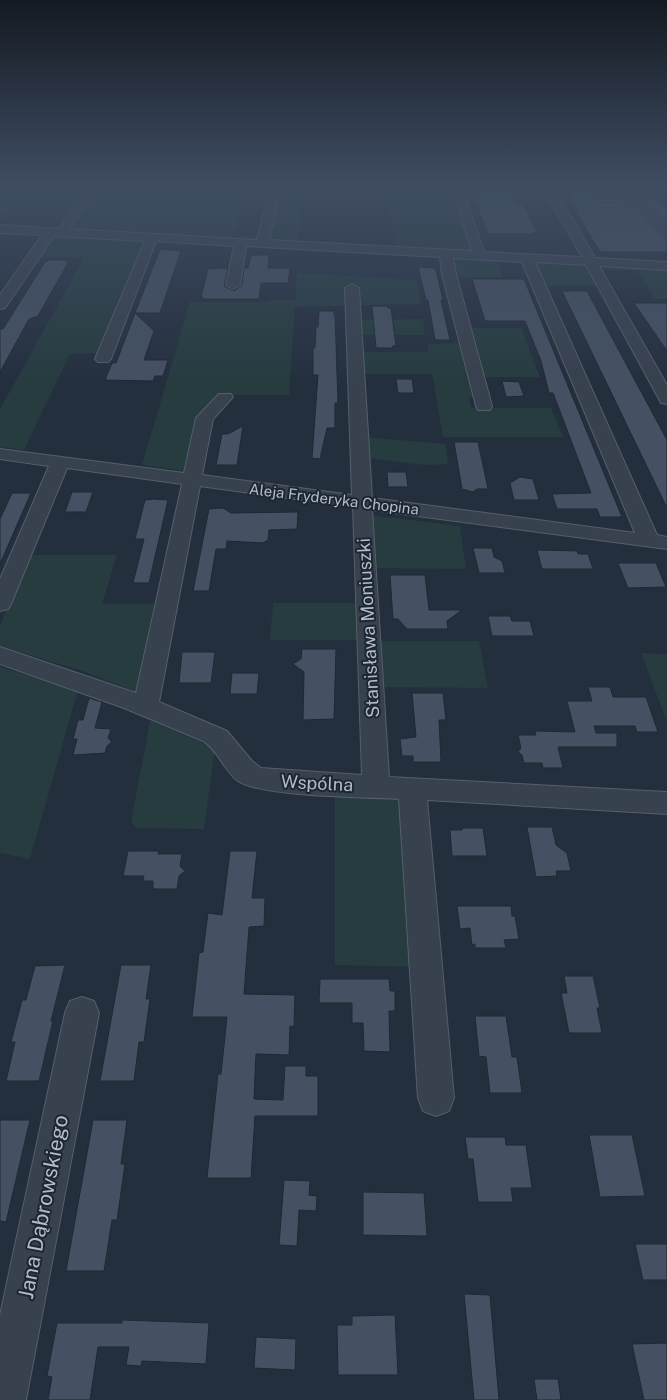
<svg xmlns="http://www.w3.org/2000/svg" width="667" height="1400" font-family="'Public Sans',sans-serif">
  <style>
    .green { fill: #263c3f }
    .building { fill: #455162; stroke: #1f2835 }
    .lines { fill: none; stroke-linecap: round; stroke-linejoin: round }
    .minor-casing { stroke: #565f6c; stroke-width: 2 }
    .minor { fill: #38414e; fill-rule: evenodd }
    .labels { text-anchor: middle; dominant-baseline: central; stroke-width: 4; stroke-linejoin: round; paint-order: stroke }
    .far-street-label { font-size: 15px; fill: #b4bcc9; stroke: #1d2633 }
    .street-label { font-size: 18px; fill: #b4bcc9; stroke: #1d2633 }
    .near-street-label { font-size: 21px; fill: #b4bcc9; stroke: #1d2633 }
  </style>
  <rect width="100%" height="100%" fill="#242f3e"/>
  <path class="green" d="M5 185H30L25 191 86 192 76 207H11L0 221V190Z
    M169 185H247L233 235 254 236 261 234 258 241 71 232 97 191 165 193Z
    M279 185H453L477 252 397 247 384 194 359 193 356 188 303 190 297 243 267 241Z
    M51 236 147 239 99 353 70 354 24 450 0 447V409L84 258 37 257Z
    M453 258H495L503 277H458Z
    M530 260 584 263 597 286H542Z
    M595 263 667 268V299H655L637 271 607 270 601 272Z
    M297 273 416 280 421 304 295 307 289 395H220L185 471 142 465 190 302H270V300H295Z
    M423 319 425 335H360L358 320Z
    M472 328H521L540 377H484Z
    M462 343 474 395 469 399 471 408H551L563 437H443L432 374H360V352H428V344Z
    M365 437 445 444 448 464 425 465 366 458Z
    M369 515 460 526 466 569 372 568Z
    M28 555H117L102 604H162L142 694 83 671 0 646V626Z
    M273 603H359L360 640H270Z
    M377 641H479L488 688 379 687Z
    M641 653 667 654V722Z
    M0 667 78 690 30 859 0 853Z
    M150 721 215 748 204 829 137 828 131 822Z
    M335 796 399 800 404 807 416 967 335 965Z"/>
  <path class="building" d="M467 185H506L516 205H524L537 232H533L534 234H488L477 205Z
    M563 185H581L593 202 632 203 662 237 667 239V252H600L575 210H578Z
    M595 185H615L624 193H601Z
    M636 188H648L667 211V223Z
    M162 249 181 251 160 313H135L159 252Z
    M251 255H269L268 268H290L288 283H261L259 299H202L203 297H201L208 269 228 268 224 286 234 291 242 285 244 268H248Z
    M49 260H67L66 261H69L38 316 29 319 0 372V329H3L45 262Z
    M418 267 434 268 436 270 443 300H441L450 340H435L428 300H426Z
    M472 279H524L622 517H600L597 509H557L552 494 591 493 553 393H549L541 361 525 321H485Z
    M562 291H587L667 440V508Z
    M634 303H667V351Z
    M372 306H388V308H391L396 346H392L393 348H376Z
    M319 311H334V315H335L338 403H335V428H327L320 459 312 458 318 375H313V348H315L316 327H318Z
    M135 313 154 331 144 360H168L163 376H155L153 381 105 380 112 363H116Z
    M396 379H412L414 393H398Z
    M502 381 519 382 524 396 506 397Z
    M243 426 237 465H216L222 434H228Z
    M454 442H478L488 489H477L473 492 462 489Z
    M387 472H406L408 487H388Z
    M520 477 533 479 539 500H514L510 483Z
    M72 492H93L86 512H65Z
    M12 493H31L0 564V519Z
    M154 499 168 500 149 583H133L144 539H135L145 500Z
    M223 508 231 513 298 512 297 529 269 530 268 540 263 543 227 541 226 549H216L209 591H193L209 509Z
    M473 548H492L494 557 502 561 505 573H479Z
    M537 550 577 551 578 554H588L593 569H542Z
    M618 563H656L666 587 628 588Z
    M390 575H425L429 610H462L447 621 448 629H407L398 619H393Z
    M488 616H510L512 621H530L534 636H492Z
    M302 649H336L334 719 303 720 304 672 293 664 301 659Z
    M182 652H215L211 683H179Z
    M232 673H259L257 694H230Z
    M588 687H610L613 697H646L658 732H637L635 726H594L596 733H617V747H558L563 768H543L542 763H524L522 755 518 752 521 748 518 735H536L535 731 575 732 567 701H592Z
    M412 693H443L446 720H439L441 762H413V756H402L400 739 416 737Z
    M89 698 102 702 95 728 111 729 108 738 112 742 107 746 105 753 73 755 77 739H73L78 720H83Z
    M527 827H552L556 845 567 853 571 871H556L557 876 536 877Z
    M462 828H483L487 856H452L450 830H462Z
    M128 851H159L158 854H182L180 866 185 871 179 876 177 889H153V881H143L144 876H123Z
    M230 851H257L252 898H265L264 926 249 927 244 994 295 995 294 1027 290 1026 289 1055 256 1054 254 1099 283 1100 285 1066H306V1076H318V1116H255L251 1178H207L218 1074H221L227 1017H192L199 953 203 952 208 913 222 915Z
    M457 906H511L512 916H515L519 939 504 940 506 948H475V944L472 945 470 928 460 929Z
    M65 965 51 1021H53L39 1081H6L15 1042H11L22 1000H26L35 966Z
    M121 965H151L146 999H150L144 1042H139L134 1081H100Z
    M564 976H593L600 1008H597L602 1033H569L561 993H567Z
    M320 979H389L390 991H395V1011H389L390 1052 364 1051 363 1023H352V1003H319Z
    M475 1016H506L512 1057H517L522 1093H490L486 1057 479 1056Z
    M0 1120H30L6 1222 0 1221Z
    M93 1120H127L121 1164H125L117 1220H112L104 1271H66Z
    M589 1135H632L645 1196 600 1197Z
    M465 1137H505L506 1145H526L532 1188H511L513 1202H478L473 1159H468Z
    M284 1180 310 1181 309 1195 317 1196 316 1211 299 1210 297 1246 279 1245Z
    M363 1192 424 1193 427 1236 363 1235Z
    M635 1244H667V1280H643Z
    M464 1294 490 1295 499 1400H474Z
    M395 1315 398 1375H338L337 1325H352V1316Z
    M122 1320 209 1323 206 1364 142 1361 141 1366 126 1365 129 1347H98L90 1400H48L52 1377 47 1376 57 1323H122Z
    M256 1337 296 1339 295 1370 254 1368Z
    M667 1343V1400H644L632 1344Z
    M534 1379H558L561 1400H537Z"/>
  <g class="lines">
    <g class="minor-casing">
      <path id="minor" d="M90 185H100L70 229 257 240 271 185H281L269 240 472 251 455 196 460 193 465 196 484 252 582 257 545 191H520L515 188C521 182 548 182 554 188L595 258 667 262V270L599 266 667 385V404L661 403 659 399 586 265 535 262 657 535 667 537V549L372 510 389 777 667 792V814L427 800 454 1098 449 1111 436 1116 423 1111 418 1098 399 799C367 797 261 797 238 781 223 770 219 751 203 741L124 708 0 664V647L136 693 182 484 67 468 11 604 8 609 0 611V579L49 466 0 459V449L184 473 196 418 219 394H231L233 397 213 419 202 475 352 495 345 288 352 284 359 288 372 498 635 533 522 262 453 258 456 274 492 406 490 410H478L476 406 442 274 440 257 246 246 240 285 233 289 226 285 234 246 156 241 111 359 108 362H98L95 359 145 241 54 236 5 308 0 309V295L42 235 0 233V225L59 229ZM200 486 353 507 362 775 261 768 252 761 227 731 159 702Z
        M583 185H593L600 195H628L620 185H631L667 226V237L663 236 633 201 593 200Z
        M82 997 94 1001 99 1013 26 1400H0V1315L65 1013 70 1001Z"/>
    </g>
    <use href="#minor" class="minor"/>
  </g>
  <linearGradient id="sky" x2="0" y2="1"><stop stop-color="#141a22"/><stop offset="0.49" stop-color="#3f4d63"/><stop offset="1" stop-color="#3f4d63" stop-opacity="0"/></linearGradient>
  <rect width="667" height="381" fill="url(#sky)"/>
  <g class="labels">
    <g class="far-street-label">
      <text transform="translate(334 499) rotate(7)">Aleja Fryderyka Chopina</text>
    </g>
    <g class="street-label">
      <text transform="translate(368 628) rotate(-93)">Stanisława Moniuszki</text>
      <text transform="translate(317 783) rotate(3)">Wspólna</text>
    </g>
    <g class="near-street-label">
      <text transform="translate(43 1207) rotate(-79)">Jana Dąbrowskiego</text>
    </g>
  </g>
</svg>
